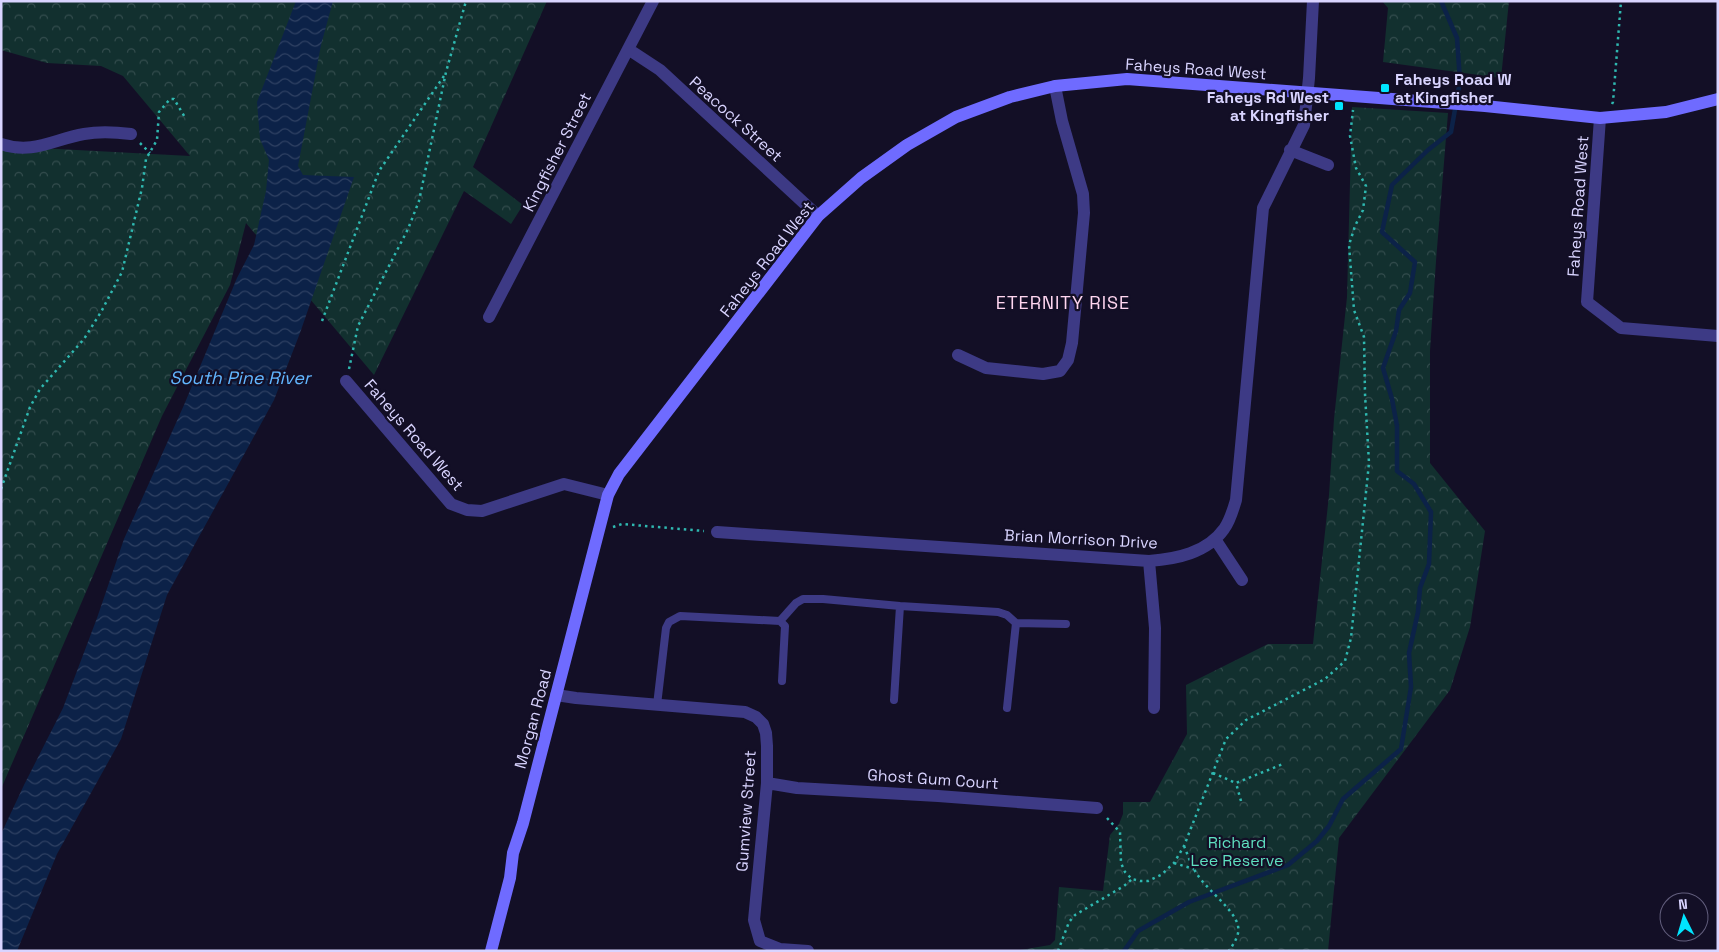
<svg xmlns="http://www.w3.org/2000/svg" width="1719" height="952" font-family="'Space Grotesk',sans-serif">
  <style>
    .park { fill: url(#park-crowns) }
    .water { fill: url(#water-waves) }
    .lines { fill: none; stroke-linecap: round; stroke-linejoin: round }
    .stream { stroke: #0c2248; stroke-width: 4.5 }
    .path { stroke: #2fb8b0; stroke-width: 2.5; stroke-dasharray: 2.5 4; stroke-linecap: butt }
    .lane { stroke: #3d3a85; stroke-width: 8 }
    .street { stroke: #3d3a85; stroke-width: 12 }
    .secondary { stroke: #6f6bff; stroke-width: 12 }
    .poi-dot { fill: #00e5ff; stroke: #130f26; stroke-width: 2 }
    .labels { text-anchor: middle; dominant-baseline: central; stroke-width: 4.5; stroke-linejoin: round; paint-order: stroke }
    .street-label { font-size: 16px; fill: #d9d4ff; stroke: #130f26 }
    .poi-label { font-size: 16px; font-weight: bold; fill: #d9d4ff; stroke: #130f26; text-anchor: start }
    .park-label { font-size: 16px; fill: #5fe0c0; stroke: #130f26 }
    .neighbourhood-label { font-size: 18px; letter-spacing: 1px; fill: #ffd6f0; stroke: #130f26 }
    .water-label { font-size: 18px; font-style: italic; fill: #62b6ff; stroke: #130f26 }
  </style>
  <defs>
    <pattern id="park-crowns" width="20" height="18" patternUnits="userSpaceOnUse" patternTransform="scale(1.25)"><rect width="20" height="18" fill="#12302f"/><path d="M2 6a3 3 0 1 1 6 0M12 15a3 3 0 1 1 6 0" fill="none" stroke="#344d4e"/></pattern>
    <pattern id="water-waves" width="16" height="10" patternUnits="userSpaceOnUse" patternTransform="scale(1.25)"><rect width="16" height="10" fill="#0c2248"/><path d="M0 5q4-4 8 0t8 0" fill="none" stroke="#2f4163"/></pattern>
  </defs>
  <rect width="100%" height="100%" fill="#130f26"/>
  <path class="park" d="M1 1H547L473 167 523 205 511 224 464 191 374 375 246 223 230 285 162 416 1 789V146L190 156 123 76 101 66 47 63 1 50Z
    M1382 1H1509L1501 78 1383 62 1388 8Z
    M1352 107 1448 113 1436 261 1430 351V463L1485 531 1470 627 1450 690 1339 838 1328 951H1014L1050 945 1055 940 1059 887 1103 891 1110 835 1119 824 1123 814V802H1150L1187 734 1186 685 1268 644H1313L1329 495 1334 419 1347 297Z"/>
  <path class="water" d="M296 1H333L321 45 298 166 303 175 354 177 300 333 274 400 167 595 121 739 57 854 17 951H1V834L24 785 63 708 97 618 124 539 184 405 237 278 254 245 266 191 269 160 260 139 257 102Z"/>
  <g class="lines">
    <path class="stream" d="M1124 951 1138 931 1189 902 1288 865 1317 841 1329 826 1343 799 1401 749 1411 687 1409 653 1418 612 1420 588 1429 564 1431 512 1414 484 1397 471V426L1392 399 1383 368 1396 331 1399 310 1410 293 1415 262 1382 232 1392 185 1428 150 1451 132 1460 81 1457 38 1441 1"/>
    <path class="path" d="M1612 104 1613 102 1621 1
      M140 143 150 153
      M322 321 379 171 446 73
      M349 369 358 326 408 229 419 201 446 72 466 1
      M1 489 30 407 40 389 84 339 101 312 122 272 142 188 146 159 157 140 159 112 170 99H174L186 119
      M613 527 622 524 704 531
      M1213 773 1236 783
      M1241 801 1236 783 1283 764
      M1107 818 1120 832 1121 863 1125 872 1132 879 1140 881H1148L1161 875 1174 863 1184 846 1226 739 1246 720 1325 679 1345 661 1351 638 1369 463 1365 394 1364 337 1354 310 1349 245 1355 226 1363 210 1366 186 1356 168 1350 136 1353 110
      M1184 846C1188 855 1191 866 1197 874 1207 890 1235 910 1238 926 1240 935 1234 943 1229 951
      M1174 863 1194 869
      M1058 951 1069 922 1075 915 1124 886 1132 879"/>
    <path class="lane" d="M780 621 796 603 803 599H823L900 606 998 612 1007 615 1016 623 1066 624
      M894 700 900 606
      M657 705 666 628 669 622 680 616 780 621 785 626 782 681
      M1007 708 1016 623"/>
    <path class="street" d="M628 49 660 70 818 216
      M1600 118 1587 302 1621 328 1718 336
      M1 144C33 155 54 139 84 134 100 131 115 132 131 134
      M1290 150 1328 165
      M489 317 653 1
      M958 355 986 368 1043 374 1060 371 1068 360 1072 343 1084 213 1083 194 1062 121 1055 86
      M346 381 451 504 467 510 482 511 564 484 608 495
      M717 532 1149 561C1176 559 1207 553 1224 529 1230 521 1233 510 1236 500L1263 208 1304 125 1309 78 1313 1
      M1215 539 1242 580
      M1149 561 1155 628 1154 708
      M556 695 576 698 745 712 756 717 763 724 766 733 767 746V783L754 920 760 941 780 949 808 951
      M767 783 797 788 938 796 1097 808"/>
    <path class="secondary" d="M491 951 510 878 513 853 523 823 608 495 619 474 818 216 861 178 907 145 956 117 1010 97 1055 86 1127 79 1485 106 1600 118 1666 112 1718 99"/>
  </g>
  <g class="poi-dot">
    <rect x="1380" y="83" width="10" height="10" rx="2.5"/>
    <rect x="1334" y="101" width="10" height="10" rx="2.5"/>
  </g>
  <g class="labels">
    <g class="street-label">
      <text transform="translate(1196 69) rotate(4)">Faheys Road West</text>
      <text transform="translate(736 119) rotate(42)">Peacock Street</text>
      <text transform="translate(557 152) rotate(-63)">Kingfisher Street</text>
      <text transform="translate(1578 206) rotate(-86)">Faheys Road West</text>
      <text transform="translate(767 259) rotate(-52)">Faheys Road West</text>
      <text transform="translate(414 435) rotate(49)">Faheys Road West</text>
      <text transform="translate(1081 539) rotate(3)">Brian Morrison Drive</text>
      <text transform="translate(533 719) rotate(-75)">Morgan Road</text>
      <text transform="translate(933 779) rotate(4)">Ghost Gum Court</text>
      <text transform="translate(746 811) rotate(-86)">Gumview Street</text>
    </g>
    <g class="poi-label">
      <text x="1395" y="79">Faheys Road W<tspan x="1395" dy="18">at Kingfisher</tspan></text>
      <text x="1329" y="97" text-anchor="end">Faheys Rd West<tspan x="1329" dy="18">at Kingfisher</tspan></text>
    </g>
    <g class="park-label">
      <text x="1237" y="842">Richard<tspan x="1237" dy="18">Lee Reserve</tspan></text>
    </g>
    <g class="neighbourhood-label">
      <text x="1063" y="302">ETERNITY RISE</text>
    </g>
    <g class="water-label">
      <text x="240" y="377">South Pine River</text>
    </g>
  </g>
  <rect width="1719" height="952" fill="none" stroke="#d9d4ff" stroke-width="5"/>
  <g transform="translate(1684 917) rotate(355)"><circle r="24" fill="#130f26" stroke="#625e7d"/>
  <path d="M0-4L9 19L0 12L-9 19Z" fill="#00e5ff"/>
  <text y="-8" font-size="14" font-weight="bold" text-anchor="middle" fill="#d9d4ff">N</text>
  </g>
</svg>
